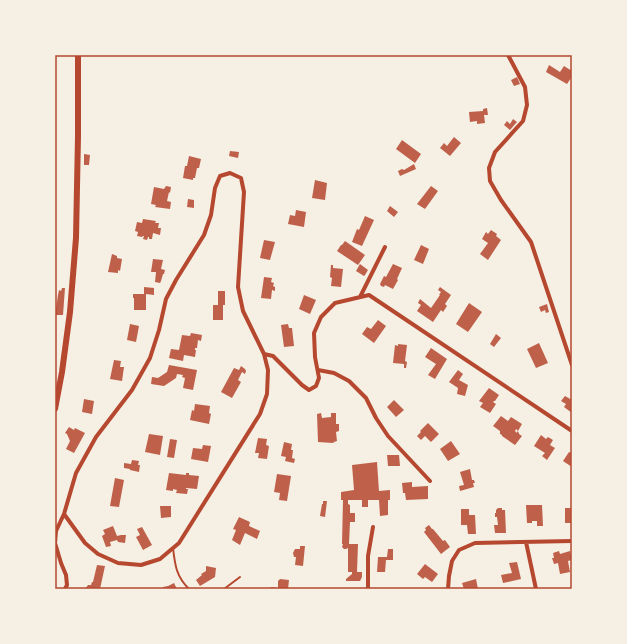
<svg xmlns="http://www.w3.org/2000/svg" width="627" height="644" font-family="'Exo 2',sans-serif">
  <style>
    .building { fill: #bf614a }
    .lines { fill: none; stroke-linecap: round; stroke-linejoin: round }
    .service { stroke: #b5482f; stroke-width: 2 }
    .minor { stroke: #b5482f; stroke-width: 4 }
    .primary { stroke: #b5482f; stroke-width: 6 }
    .neatline { fill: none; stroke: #b5482f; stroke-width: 1.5 }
  </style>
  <rect width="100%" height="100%" fill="#f6efe4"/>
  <path class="building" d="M549 65 560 72 564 66 572 71V79L571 78 567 84 546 72Z
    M517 77 520 84 514 86 511 80Z
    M487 108 488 115H484L485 123 477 124V121L470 122 469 112 483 111V109Z
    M513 119 517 122 510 130 504 125 507 121 510 124Z
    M454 137 461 143 450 156 440 148 444 143 447 146Z
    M402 140 421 154 415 163 396 149Z
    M230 151 239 152 238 158 229 156Z
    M84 154 90 155 89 165H84Z
    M189 156 201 159 199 168H197L195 178H193V180L183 178 185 166H187Z
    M414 164 416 169 400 176 398 171 402 169 404 170Z
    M315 180 327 183 325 200 312 198Z
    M166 186 171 187 170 193 169 192 167 201 171 202 170 209 155 207 156 205 151 204 154 187 164 189Z
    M431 186 438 191 425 209 417 204Z
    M188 199 194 200V208L187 207Z
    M390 206 398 212 394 217 387 211Z
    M296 210 306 212 304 227 288 224 290 215 295 216Z
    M365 216 374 220 362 246 352 242 357 229 359 230Z
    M143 219 156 221 155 223H159L158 228H161L160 235 153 233 152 239H149V237H148L147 240 143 239 144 236H143L142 237 137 236 138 232 135 231 137 222 142 223Z
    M491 230 497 234 496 236 501 240 488 260 480 254 488 243 482 239 486 232 488 234Z
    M264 240 275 242 270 260 260 258Z
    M345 241 365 255 358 265 337 251 341 245H342Z
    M421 245 429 249 423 264 414 260Z
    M112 254 117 256V258L122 259 120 271 118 270V273L108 272Z
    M153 259 163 260 161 269 165 270 164 274H163L161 281 160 283 155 282 156 272H151Z
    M360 264 368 270 365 275 364 276 356 271Z
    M393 264 402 268 397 279 398 280 393 289 385 285 384 287 381 286 380 284 384 276 386 277Z
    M331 265H333V268L343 269 341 287 331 286 332 278 330 277Z
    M264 277 272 278 271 282 274 283 273 286 275 287V291L272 290 271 299 261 298Z
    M144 287 154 288V295L146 294V310H134V298H133V294H144Z
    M440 287 451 295 445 304 447 306 443 312 441 310 433 322 417 311 421 305 418 303 420 299 431 308 440 295H439L441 292 438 290Z
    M62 288H65L63 315H55L58 295 59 290 61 291Z
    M218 291H225V305H223V320H213V305H218Z
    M304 295 316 300 310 314 299 309Z
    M469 303 482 312 468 332 456 324Z
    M547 304 549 312 546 313 545 310 541 312 539 307Z
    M378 320 386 326 374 343 362 334 367 327 371 329Z
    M130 324 139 326 136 342 127 340Z
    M288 324 289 328H292L294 346 284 347 281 325Z
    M191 333 202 335 201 341 198 340 197 348H195V350H196L195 357 184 355 183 361 169 358 171 349 179 350 182 335 190 336Z
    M496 334 501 338 494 347 490 344Z
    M539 343 548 363 536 368 527 349Z
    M398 344 407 345 405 361 407 362 406 368H404V364L393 363 395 345 398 346Z
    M431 348 447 359 435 379 428 375 436 364 425 357Z
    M114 360 121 361 120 367H124L122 381 110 379Z
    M169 365 197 370 193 390 183 388 185 378 182 377 183 375 177 374 176 378 164 386 151 384 152 377 158 378 167 372Z
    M241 366 245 369 246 371 245 374 242 372 238 380 241 382 232 398 221 392 234 368 239 370Z
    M458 370 463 374 459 380 468 385 465 396 457 394 458 388 449 382Z
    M489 388 499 395 495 401H494L493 402 496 404 490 413 480 407 483 403 479 401Z
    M565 396 572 400V413L564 407 566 404 561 401Z
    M84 399 94 401 92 414 82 412Z
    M394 400 404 410 396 417 387 407Z
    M195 404 210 406 209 413 211 414 209 424 190 420 192 410 194 411Z
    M321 413 322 418 331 417V413H336V424H339V431L336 432 337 441 334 442 333 443 318 442 317 414Z
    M501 416 508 421 511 417 522 424 518 431 516 429 515 431 517 433V431L519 433V434L522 436 515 445 502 436V435L500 434V431L493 426Z
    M428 423 439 434 431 442 425 436 421 440 417 436 421 432 420 431Z
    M69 427 74 430 75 428 85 433 74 453 66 449 70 441 67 434 65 433Z
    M149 434 163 436 160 455 145 452Z
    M541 435 546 439 548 437 553 440 550 445 555 448 547 460 542 456 545 453 534 446Z
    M258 438 267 439 266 445 269 446 267 459 258 458 259 453H255Z
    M170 439 177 440 174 458 167 457Z
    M451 441 460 454 448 461 440 449Z
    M284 442 292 444 291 450H293L292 458 295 459 294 463 285 461 286 457 281 456Z
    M203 445 211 446 208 462 191 459 193 448 202 449Z
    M569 452 572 453V467L563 461Z
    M387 455H399L400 466H388Z
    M132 460 139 461 138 465H140L139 472 130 470V469L124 468V463L131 464Z
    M377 462 379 491 390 490V500H388V515L380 516 379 500H368V507H362V500H348V504L350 505V513H355V522H350L349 544H358L357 572H362V577L360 581H346V579L352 574V572H348V548L346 549H344L342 547 343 544H342L343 500H341V492L354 490 352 465Z
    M470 469 472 480H474L475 483H473L474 487 460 491 459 486 464 485 460 472Z
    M169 473 186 475V473H189V475L199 476 197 489 186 488V489H188L187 494 176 493 177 490 173 489V491L166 490Z
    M277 474 291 476 287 501 279 500 280 493 274 492Z
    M115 478 124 480 119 507 110 506Z
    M412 482V487L428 486V499L406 500 405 493H403L402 483Z
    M323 501H327L325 517 320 516 322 504H323Z
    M526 505H542L543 526H537V521H532V523H527Z
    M160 506H171V517L161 518Z
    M498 508H502V510H505L506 533H495L494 525H498L497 517H495V513H496V510Z
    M565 508H572V523H565Z
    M461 509H469V515H475L476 534H468L467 525H461Z
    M239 517 250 522 249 526 260 531 257 539 245 533 240 545 232 540 236 530 233 529Z
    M429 525 432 529H433L443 541 445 540 450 547 441 554 424 532 426 530 425 528Z
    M113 526 117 536 121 535H126L125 543 118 542 117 540 110 542 111 546 106 547 102 536 105 534 103 530Z
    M142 527 152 545 143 550 136 537 140 535 137 529Z
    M300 546H305L303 566 295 565 296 557H294L293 553 295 549H300Z
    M388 549H393V560H386L385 572H377L378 557H387Z
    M559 551 560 554 570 551 572 560 568 561 570 572 560 574 558 563 554 564 552 558H554L553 553Z
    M517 562 521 579 503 583 501 575 512 573 509 563Z
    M425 564 438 574 432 582 425 577 423 579 417 574Z
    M97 565 105 566 100 589H85L88 585H91L92 582H93Z
    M206 566 216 568 215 577 200 586 196 580 202 575 201 574 206 571Z
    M280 579 289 580 288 589H270L271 587 278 588V581Z
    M476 579 478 589H464L462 583Z
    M174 583 177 589H163V587L168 586Z"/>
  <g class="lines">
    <path class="service" d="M173 548C175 565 176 576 189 589
      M224 589 240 577"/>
    <path class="minor" d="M508 55 525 87 527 105 523 121 495 152 489 168 490 181 501 200 531 242 572 365
      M360 297 385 247
      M264 354 273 356 302 385 309 390 316 386 319 378 315 357 314 333 321 317 335 303 369 295 572 431
      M318 370 334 373 349 381 366 398 376 418 388 436 430 481
      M64 514 85 543 98 554 118 563 141 565 160 559 179 543 260 414 267 394 268 370 264 354 243 311 238 287 244 192 241 178 230 173 220 176 215 188 211 215 204 235 176 280 166 299 159 330 150 358 132 390 96 437 76 473 64 514 56 531 55 543 61 563 66 575 67 585 65 589
      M526 542 536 589
      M368 589V556L373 527
      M448 589 449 576 452 561 459 550 475 543 572 541"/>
    <path class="primary" d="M55 409 62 372 70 312 76 238 78 136V55"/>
  </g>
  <rect width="627" height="644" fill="none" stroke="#f6efe4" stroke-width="112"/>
  <rect x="56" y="56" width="515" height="532" class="neatline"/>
</svg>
